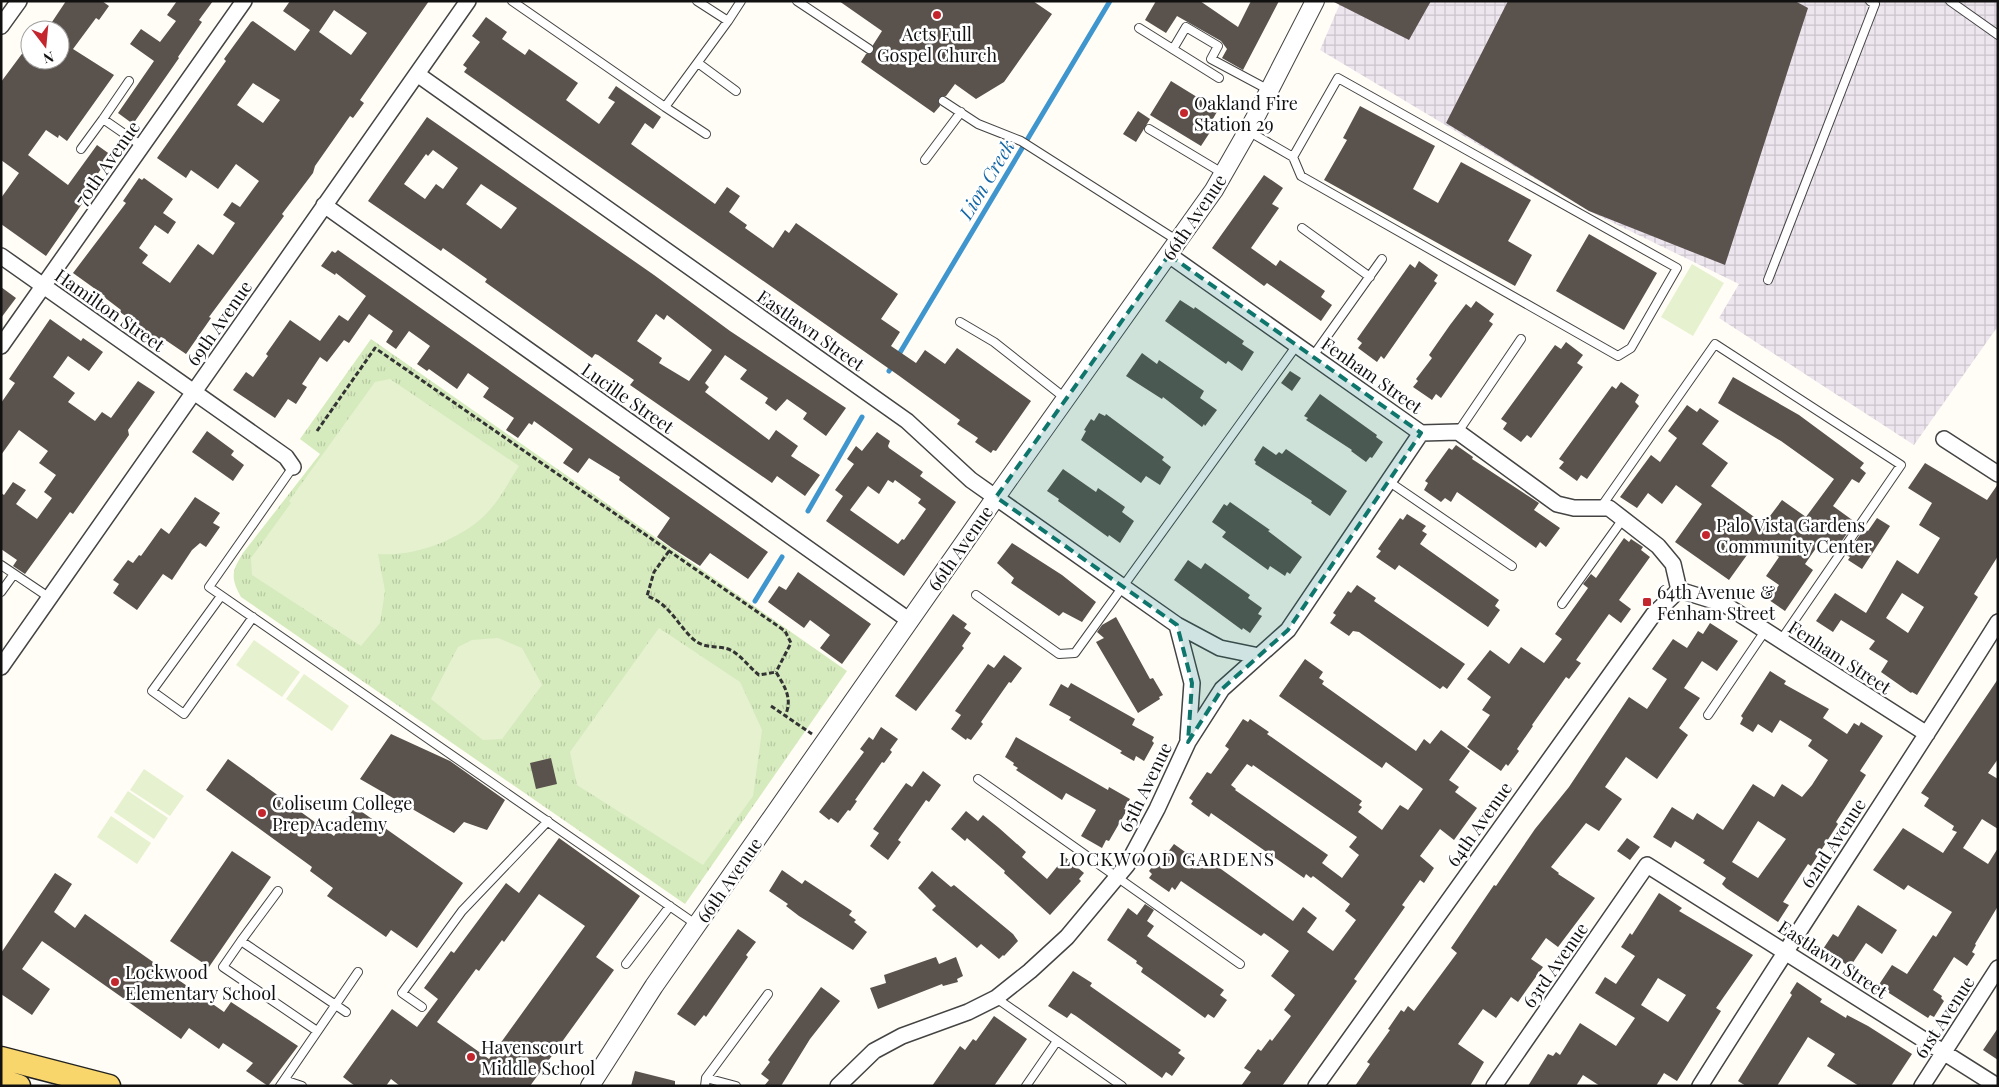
<svg xmlns="http://www.w3.org/2000/svg" width="1999" height="1087" font-family="'Playfair Display',serif">
  <style>
    .industrial { fill: url(#industrial-grid) }
    .park { fill: url(#park-tufts) }
    .pitch { fill: #e6f2cf }
    .lines { fill: none; stroke-linecap: round; stroke-linejoin: round }
    .stream { stroke: #3f96cf; stroke-width: 5 }
    .building { fill: #5a524d; fill-rule: evenodd }
    .service-casing { stroke: #444; stroke-width: 10 }
    .minor-casing { stroke: #444; stroke-width: 18 }
    .tertiary-casing { stroke: #444; stroke-width: 20 }
    .primary-casing { stroke: #222; stroke-width: 25 }
    .path { stroke: #333; stroke-width: 3; stroke-dasharray: 5 2.5; stroke-linecap: butt }
    .service { stroke: #fff; stroke-width: 8 }
    .minor { stroke: #fff; stroke-width: 15 }
    .tertiary { stroke: #fff; stroke-width: 18 }
    .primary { stroke: #f9d66b; stroke-width: 22 }
    .marked { fill: #0f766e; fill-opacity: 0.2; stroke: #0f766e; stroke-width: 4; stroke-dasharray: 10 6; stroke-linejoin: round }
    .poi-dot { fill: #c4262e; stroke: #fff; stroke-width: 2 }
    .labels { text-anchor: middle; dominant-baseline: central; stroke-width: 5; stroke-linejoin: round; paint-order: stroke }
    .poi-label { font-size: 18px; fill: #111; stroke: #fff; text-anchor: start }
    .street-label { font-size: 18px; fill: #111; stroke: #fff }
    .water-label { font-size: 19px; font-style: italic; fill: #1768a6; stroke: #fff }
    .neighbourhood-label { font-size: 19px; letter-spacing: 1px; fill: #111; stroke: #fff }
  </style>
  <defs>
    <pattern id="industrial-grid" width="8" height="8" patternUnits="userSpaceOnUse" patternTransform="scale(1.25)"><rect width="8" height="8" fill="#eee6ef"/><path d="M0 4h8M4 0v8" fill="none" stroke="#cbc4cc"/></pattern>
    <pattern id="park-tufts" width="24" height="20" patternUnits="userSpaceOnUse" patternTransform="scale(1.25)"><rect width="24" height="20" fill="#d5ebbd"/><path d="M3 7l-1-3M5 7V3M7 7l1-3M15 17l-1-3M17 17v-4M19 17l1-3" fill="none" stroke="#b6c8a1"/></pattern>
  </defs>
  <rect width="100%" height="100%" fill="#fffdf5"/>
  <path class="industrial" d="M1341 1H1998V326L1914 445 1719 318 1739 284 1589 211 1320 50Z"/>
  <path class="park" d="M371 339 847 671 685 904 241 597C230 577 232 571 243 553L320 454 300 439Z"/>
  <path class="pitch" d="M1692 264 1724 283 1693 336 1661 317Z
    M390 379 519 466C509 481 499 501 486 514 460 540 414 557 378 554L385 591 380 623 361 646 252 575 251 558 291 503 289 501 375 382Z
    M659 628 740 682 762 730 753 796 703 865 577 785 570 752Z
    M498 638 522 648 542 685 502 739 483 740 431 699 458 647 472 640Z
    M254 640 300 672 282 697 236 665Z
    M304 674 349 706 332 731 286 699Z
    M144 769 184 796 170 816 130 790Z
    M128 791 168 818 154 839 114 812Z
    M111 816 151 843 137 864 97 837Z"/>
  <g class="lines">
    <path class="stream" d="M889 371 1110 1
      M808 511 862 417
      M755 601 782 557"/>
  </g>
  <path class="building" d="M66 1H102L109 6 99 20 96 18 73 49 114 75 67 141 59 135 58 138 46 130 28 155 68 185 97 145 111 155 82 196 86 198 46 256 1 224V198L19 173 1 160V82L30 43V60H60V28L52 22Z
    M177 1H213L199 20 202 22 178 57 179 58 133 124 118 113 154 61 130 44 141 29 160 42 176 21 167 15Z
    M290 1H429L360 100 364 103 353 118 350 116 315 166 313 173 282 214 284 216 209 317 211 318 186 354 161 337 158 340 120 312 121 310 104 297 105 296 73 273 126 203 123 201 139 178 142 180 144 178 173 199 163 213 176 222 168 234 155 225 139 248 148 255 142 263 170 283 198 244 213 255 235 223 223 215 232 202 240 207 259 181 236 164 218 189 191 170 186 178 157 158 226 61 224 59 251 22 253 21 295 51 310 30 283 11ZM334 10 367 33 351 55 319 32ZM253 83 280 100 263 123 237 105Z
    M839 1H1033L1052 14 1004 82 976 99 955 84 946 96 939 98 940 106 934 113 861 62 866 54 873 52V45L882 31Z
    M1156 1H1200L1238 27 1251 1H1279L1243 70 1222 58 1227 49 1221 41 1177 16 1166 33 1145 20Z
    M1332 1H1431L1409 40Z
    M1508 1H1795L1808 8 1725 265 1589 211 1446 123Z
    M486 17 507 32 502 39 525 55 529 49 578 83 566 100 599 124 615 102 608 98 616 86 661 117 653 129 645 123 631 144 715 204 727 187 740 196 729 212 747 225 745 228 773 248 785 230 789 233 796 223 898 294 881 319 900 332 891 346 916 363 925 350 945 364 957 348 1031 401 996 451 993 450 991 453 975 442 978 438 957 424 960 420 898 375 464 72 467 68 463 65 480 42 472 36Z
    M1171 81 1218 110 1210 124 1214 126 1201 146 1150 115Z
    M1360 106 1435 146 1413 189 1438 203 1461 162 1531 200 1508 241 1532 255 1515 286 1324 180 1347 140 1343 138Z
    M1138 111 1150 119 1136 142 1123 134Z
    M427 117 654 275 730 331 846 408 826 436 803 419 807 413 787 399 776 411 765 403 768 398 740 379 747 370 725 355 705 383 709 387 705 392 769 440 776 430 798 446 791 456 820 475 805 496 777 476 772 483 630 385 634 380 598 355 595 354 592 358 485 282 487 279 443 248 441 251 368 201ZM433 150 458 168 443 189 436 184 425 199 404 184 426 154 428 156ZM481 184 517 208 501 229 466 204ZM656 314 664 320 667 315 712 350 689 381 659 363 662 358 637 341Z
    M1264 175 1283 188 1272 204 1279 208 1251 248 1276 266 1280 260 1325 291 1321 297 1332 305 1321 321 1267 283 1264 286 1212 248Z
    M1589 234 1657 273 1624 330 1556 291Z
    M338 250 768 552 748 579 710 553 700 566 672 548 657 537 670 518 619 480 620 477 589 458 578 473 563 463 573 449 534 421 532 425 529 423 518 438 506 430 514 418 483 397 489 388 468 373 457 389 429 369 427 371 417 364 430 346 409 331 396 349 386 342 393 331 369 314 349 343 344 340 327 362 320 357 302 384 307 387 296 404 288 399 275 418 233 390 246 372 253 377 268 356 266 354 290 320 320 341 339 315 348 321 366 296 336 273 335 275 321 266 332 251 335 253Z
    M1419 261 1438 275 1434 281 1437 283 1384 359 1381 356 1377 362 1358 348 1362 343 1357 339 1410 264 1415 268Z
    M1 287 16 298 1 318Z
    M1180 300 1194 309 1195 307 1244 341 1242 344 1254 352 1242 371 1228 361 1226 364 1165 321Z
    M1476 301 1494 314 1489 321 1493 324 1441 398 1436 394 1432 400 1413 387 1418 381 1416 379 1432 358 1429 355 1450 325 1466 304 1471 308Z
    M50 319 81 341 83 338 103 352 89 371 68 356 53 377 75 393 68 402 95 421 102 412 111 418 138 381 155 392 128 430 129 435 85 497 73 514 70 512 25 574 13 566 17 560 1 549V493L4 495 13 482 26 490 16 504 37 519 52 498 44 492 56 475 39 463 48 451 19 430 1 455V403L15 383 9 379Z
    M1566 342 1583 355 1577 363 1583 367 1531 438 1527 435 1521 442 1503 429 1507 423 1501 419 1555 345 1561 349Z
    M1142 353 1157 364 1159 360 1204 391 1200 398 1217 410 1205 426 1204 424 1202 427 1163 397 1162 399 1126 376Z
    M1290 371 1301 378 1292 391 1281 383Z
    M1733 377 1799 415 1864 463 1860 468 1866 473 1859 483 1852 479 1833 506 1855 522 1837 548 1823 538 1805 564 1813 570 1785 611 1769 600 1779 585 1766 576 1779 557 1757 541 1729 580 1675 542 1702 504 1676 485 1662 504 1648 493 1637 508 1620 497 1651 455 1660 462 1677 438 1668 431 1687 405 1697 412 1700 408 1719 421 1702 444 1728 463 1711 486 1764 524 1782 500 1806 517 1834 479 1781 441 1718 403Z
    M1621 382 1639 395 1635 402 1639 406 1587 479 1581 475 1577 481 1559 468 1564 462 1559 459 1612 386 1616 389Z
    M1320 394 1377 435 1376 437 1383 442 1372 458 1370 457 1366 462 1351 451 1352 450 1306 420 1308 418 1304 416Z
    M1099 413 1105 416 1106 414 1164 457 1162 460 1171 467 1160 485 1146 476 1141 483 1081 440 1086 431 1084 430 1091 419 1094 421Z
    M207 431 234 451 231 455 244 465 233 481 192 452Z
    M877 432 890 441 888 446 889 448 923 472 920 476 956 502 904 576 826 521 843 496 835 490 854 464 847 459 856 446 862 451ZM888 480 893 483 895 480 921 499 918 503 926 509 904 540 902 539 898 544 850 510 868 486 879 494Z
    M1456 445 1473 457 1472 459 1539 503 1534 510 1560 528 1546 547 1540 542 1536 548 1457 492 1451 502 1445 498 1441 502 1424 490 1428 483 1425 481 1449 448 1452 450Z
    M1263 446 1276 455 1279 452 1282 454 1286 449 1347 491 1330 516 1311 503 1312 501 1255 464 1256 462 1254 460Z
    M1925 463 1987 500 1998 484V556L1974 594 1978 597 1917 695 1912 692 1911 693 1881 672 1888 661 1869 649 1875 641 1841 620 1833 632 1816 621 1835 593 1866 613 1897 560 1918 574 1940 538 1919 525 1932 503 1908 488ZM1902 593 1924 607 1908 633 1886 618Z
    M1063 469 1096 492 1098 488 1125 507 1122 512 1134 521 1120 543 1109 535 1108 537 1058 501 1059 499 1047 491Z
    M195 497 220 513 213 523 220 527 206 547 200 543 192 550 172 580 163 574 137 610 113 593 119 584 113 580 128 560 133 563 139 555 141 556 161 528 169 534Z
    M1230 502 1270 530 1268 531 1302 557 1290 574 1287 572 1285 576 1270 566 1268 570 1222 537 1226 532 1212 522 1224 504 1227 506Z
    M1407 514 1426 526 1422 531 1427 534 1420 544 1499 600 1495 606 1500 610 1488 627 1399 565 1395 570 1376 557 1381 551 1378 549 1400 518 1403 520Z
    M1877 518 1890 526 1862 569 1848 560 1850 557 1846 555 1864 529 1868 531Z
    M1624 538 1629 542 1631 539 1643 547 1641 550 1650 557 1619 600 1631 609 1621 623 1609 614 1576 660 1581 663 1569 679 1566 677 1532 725 1533 726 1517 749 1519 751 1508 766 1506 764 1501 771 1467 747 1490 715 1482 710 1491 697 1467 679 1490 650 1509 664 1521 647 1544 663 1562 639 1555 634 1588 588 1583 584 1591 574 1596 578Z
    M1012 543 1062 575 1096 602 1082 622 1063 612 1059 616 1011 583 1014 578 997 563Z
    M1188 560 1201 569 1205 563 1250 595 1248 598 1262 608 1258 614 1262 616 1250 633 1243 628 1242 630 1174 580Z
    M798 572 871 624 842 664 820 648 830 635 810 620 804 628 768 602 779 586 786 590Z
    M1357 585 1376 598 1374 601 1465 664 1447 689 1443 686 1440 689 1359 632 1353 631 1349 636 1330 623 1336 615 1333 613 1348 591 1351 593Z
    M953 614 967 624 964 628 971 633 962 646 964 648 916 711 895 696Z
    M1116 617 1150 679 1153 678 1163 695 1159 697 1160 699 1138 713 1096 642 1104 638 1097 632 1102 625Z
    M1710 623 1738 641 1717 671 1702 661 1684 688 1700 698 1679 728 1688 735 1657 779 1626 757 1605 787 1622 799 1599 831 1586 823 1551 867 1559 873 1558 874 1595 898 1558 947 1546 938 1531 959 1543 967 1518 1002 1511 997 1496 1018 1483 1009 1458 1044 1484 1062 1470 1086H1355L1370 1064 1367 1062 1390 1030 1388 1029 1401 1010 1404 1012 1408 1006 1414 1011 1457 953 1451 948 1494 885 1496 886 1535 829 1569 787 1629 697 1647 709 1667 679 1652 669 1673 639 1687 648 1698 631 1703 634Z
    M1004 655 1022 668 1011 683 1009 682 981 722 983 724 971 740 967 738 966 740 951 729 961 715 955 711 988 664 994 668Z
    M1305 659 1323 672 1319 678 1324 681 1322 684 1416 751 1424 739 1430 744 1441 730 1470 751 1449 780 1459 787 1455 792 1477 808 1454 840 1440 829 1420 856 1434 868 1424 883 1420 880 1402 905 1405 907 1354 979 1357 981 1282 1086H1241L1251 1072 1244 1068 1258 1049 1261 1051 1270 1039 1272 1041 1291 1016 1284 1010 1295 995 1271 976 1289 951 1264 933 1261 936 1181 881 1175 890 1172 887 1169 892 1149 878 1152 874 1149 871 1165 850 1168 852 1174 844 1202 864 1203 862 1212 868 1214 864 1293 921 1303 907 1317 918 1307 932 1333 951 1356 920 1345 911 1350 904 1313 876 1311 878 1306 874 1304 878 1211 813 1209 817 1191 804 1193 801 1189 798 1207 772 1211 774 1229 749 1225 746 1243 719 1248 722 1250 719 1269 732 1267 734 1362 801 1359 805 1362 807 1358 812 1382 830 1400 805 1408 810 1423 789 1386 762 1382 768 1279 696ZM1247 764 1252 767 1253 765 1357 837 1349 847 1359 855 1342 878 1322 863 1328 855 1235 790 1236 789 1231 785Z
    M1770 671 1786 681 1784 684 1829 709 1823 718 1847 734 1854 723 1859 726 1861 722 1883 736 1860 771 1866 775 1836 822 1838 824 1811 866 1808 864 1804 870 1783 902 1789 905 1778 922 1726 888 1722 884 1726 878 1703 863 1705 860 1675 841 1671 848 1653 837 1672 807 1693 820 1697 813 1723 830 1753 784 1774 797 1782 784 1802 797 1812 785 1828 760 1808 746 1812 740 1780 720 1772 733 1758 724 1753 732 1740 724 1743 718 1741 716ZM1758 821 1786 839 1758 878 1732 862Z
    M1998 679V759L1988 773 1998 779V829L1982 819 1963 848 1988 864 1998 848V906L1975 944 1976 945 1972 952 1975 954 1967 966 1954 957 1933 990 1942 996 1941 998 1944 1001 1934 1017 1930 1015 1928 1018 1878 986 1892 965 1907 974 1933 935 1936 937 1952 912 1908 885 1904 890 1873 870 1903 828 1943 853 1957 832 1952 830 1954 826 1924 806 1929 798 1921 793Z
    M1071 683 1135 719 1132 725 1154 737 1152 741 1154 743 1144 761 1136 756 1134 761 1120 753 1122 751 1069 720 1071 717 1049 705 1061 684 1068 688Z
    M881 727 898 739 890 750 892 752 884 763 882 762 855 800 857 801 850 811 848 810 838 823 831 818 829 820 819 812 864 752 860 749 869 737 873 740Z
    M391 734 450 761 505 800 487 830 464 822 454 833 360 779Z
    M1016 737 1108 790 1109 787 1130 799 1124 809 1127 810 1109 841 1106 840 1102 848 1081 836 1096 810 1066 793 1062 800 1016 770 1018 768 1013 765 1014 763 1005 757Z
    M551 758 557 784 536 789 530 763Z
    M228 759 334 836 355 807 463 883 417 948 391 930 386 937 327 896 333 888 310 871 312 867 206 790Z
    M923 771 941 785 929 802 926 800 898 840 901 842 888 860 870 846 879 833 873 829 906 783 912 787Z
    M966 811 978 821 983 815 999 828 1026 852 1022 857 1047 879 1065 857 1084 873 1079 879 1081 881 1050 915 1004 873 1005 871 967 838 965 841 951 829Z
    M559 838 640 896 596 957 614 970 530 1086H400L391 1079 386 1086H355L343 1077 392 1009 417 1027 438 999 424 988 451 951 454 953 506 883 519 893ZM539 894 585 926 489 1059 437 1022 476 969 479 971 502 940 504 942Z
    M1627 838 1640 847 1630 860 1617 851Z
    M232 851 271 877 209 967 170 941Z
    M782 870 802 884 805 880 852 911 849 915 856 920 854 922 867 932 853 950 799 916 786 906 788 904 769 891Z
    M932 871 951 887 954 885 1013 934 1018 941 1004 956 1003 955 999 959 981 944 977 948 932 910 936 906 918 888Z
    M55 873 72 884 54 912 75 928 85 914 224 1012 231 1002 298 1046 268 1086 246 1071 253 1063 223 1043 219 1049 189 1028 181 1039 42 941 22 969 50 989 32 1015 1 994V953Z
    M1659 893 1682 908 1679 911 1753 955 1716 1008 1721 1011 1677 1081 1664 1073 1656 1086H1600L1583 1075 1576 1086H1528L1548 1054 1553 1056 1556 1052 1560 1055 1580 1023 1616 1046 1635 1018 1595 993 1605 977 1616 984 1635 956 1621 947 1630 933 1632 935ZM1658 978 1686 995 1668 1022 1641 1005Z
    M1145 904 1154 910 1147 921 1154 926 1147 936 1224 990 1220 995 1227 1000 1214 1018 1208 1014 1205 1018 1158 984 1141 972 1143 968 1136 963 1137 961 1107 940 1128 908 1137 915Z
    M1858 905 1897 930 1882 954 1866 943 1850 967 1823 949 1833 934 1838 937Z
    M738 929 756 942 746 955 748 957 706 1017 704 1015 695 1026 677 1014Z
    M936 957 939 964 956 957 963 976 957 979 958 982 943 986 942 984 878 1009 870 988 886 983 884 975Z
    M1073 971 1092 983 1090 986 1181 1050 1178 1053 1185 1058 1172 1076 1166 1072 1162 1078 1076 1016 1071 1013 1067 1018 1048 1006Z
    M1797 982 1822 999 1820 1002 1846 1018 1847 1015 1868 1026 1912 1054 1891 1086H1859L1827 1066 1835 1054 1808 1037 1777 1086H1746L1738 1081 1792 995 1790 993Z
    M821 987 840 1001 810 1039 781 1086H764L769 1080 761 1074 770 1062 768 1060Z
    M994 1016 1027 1039 994 1086H932L960 1046 965 1050 973 1039 976 1041Z
    M1998 1028V1060L1983 1050Z
    M635 1071 675 1081V1086H631Z"/>
  <g class="lines">
    <g class="service-casing">
      <path id="service" d="M512 1 665 107 728 21
        M697 1 728 21 741 1
        M797 1 869 49
        M1950 1 1998 35
        M1139 28 1219 78
        M1173 49 1186 27 1218 46 1211 59 1269 90
        M698 63 736 91
        M943 101 978 124 1021 141 1178 241
        M665 107 706 134
        M103 119 129 81
        M1149 129 1224 174
        M1248 131 1293 157 1301 176 1618 356 1631 348 1677 268 1338 78 1293 157
        M81 149 103 119 142 146
        M925 160 961 112
        M1302 228 1370 277
        M1768 280 1875 4 1870 1
        M960 322 994 342 1065 398
        M1313 356 1382 259
        M1458 432 1521 339
        M293 467 209 587 697 925
        M1388 481 1512 566
        M1601 507 1715 344 1901 465 1781 640
        M1 565 50 598
        M1 592 14 574
        M976 595 1059 654 1075 653 1297 345
        M221 596 152 691 184 714 253 617
        M1562 604 1623 519
        M1708 715 1765 631
        M978 779 1240 964
        M241 941 278 891
        M626 964 670 906
        M996 998 1122 1086
        M422 1007 402 993 462 911 548 821
        M317 1031 223 967 241 941 346 1012
        M706 1078 736 1086
        M284 1080 302 1086
        M280 1086 358 972
        M705 1086 706 1078 768 994
        M1026 1086 1057 1041"/>
    </g>
    <g class="minor-casing">
      <path id="minor" d="M1 26 19 1
        M417 74 907 421 971 480 1177 625 1220 648 1259 656
        M324 205 910 621
        M1169 255 1421 433 1458 432 1557 504 1574 508H1609L1658 546 1673 564 1679 590
        M1 256 286 457 293 467
        M1 346 244 1
        M1944 439 1998 474
        M1679 590 1724 604 1927 734
        M1177 625 1192 683 1188 739
        M1 667 468 1
        M838 1086 874 1051 902 1036 968 1012 996 998 1030 971 1067 937 1127 865 1157 809 1188 742 1222 689 1288 630 1421 433
        M1316 1086 1653 615 1679 590
        M1494 1086 1647 865 1997 1086
        M1700 1086C1798 930 1900 778 1998 622
        M1922 1086 1998 968"/>
    </g>
    <g class="tertiary-casing">
      <path id="tertiary" d="M590 1086 654 986 996 497 1214 190 1254 120 1315 1"/>
    </g>
    <g class="primary-casing">
      <path id="primary" d="M1 1058 109 1086
        M1 1080 19 1086"/>
    </g>
    <path class="path" d="M317 431 375 348 785 631 791 643 776 672
      M669 551 654 572 647 596C668 603 676 622 691 637 705 652 721 643 734 652 743 658 750 668 759 675L776 672C785 687 793 699 785 716
      M771 706 812 734"/>
    <use href="#service" class="service"/>
    <use href="#minor" class="minor"/>
    <use href="#tertiary" class="tertiary"/>
    <use href="#primary" class="primary"/>
  </g>
  <path class="marked" d="M1169 255 1421 433 1288 630 1222 689 1188 742 1192 683 1177 625 996 497Z"/>
  <g class="poi-dot">
    <circle cx="937" cy="15" r="5"/>
    <circle cx="1184" cy="113" r="5"/>
    <circle cx="1706" cy="535" r="5"/>
    <rect x="1642" y="597" width="10" height="10" rx="2.5"/>
    <circle cx="262" cy="813" r="5"/>
    <circle cx="115" cy="982" r="5"/>
    <circle cx="471" cy="1057" r="5"/>
  </g>
  <g class="labels">
    <g class="poi-label">
      <text x="937" y="34" text-anchor="middle">Acts Full<tspan x="937" dy="21">Gospel Church</tspan></text>
      <text x="1194" y="103">Oakland Fire<tspan x="1194" dy="21">Station 29</tspan></text>
      <text x="1716" y="525">Palo Vista Gardens<tspan x="1716" dy="21">Community Center</tspan></text>
      <text x="1657" y="592">64th Avenue &amp;<tspan x="1657" dy="21">Fenham Street</tspan></text>
      <text x="272" y="803">Coliseum College<tspan x="272" dy="21">Prep Academy</tspan></text>
      <text x="125" y="972">Lockwood<tspan x="125" dy="21">Elementary School</tspan></text>
      <text x="481" y="1047">Havenscourt<tspan x="481" dy="21">Middle School</tspan></text>
    </g>
    <g class="street-label">
      <text transform="translate(107 163) rotate(-55)">70th Avenue</text>
      <text transform="translate(1194 217) rotate(-56)">66th Avenue</text>
      <text transform="translate(110 310) rotate(35)">Hamilton Street</text>
      <text transform="translate(219 323) rotate(-55)">69th Avenue</text>
      <text transform="translate(811 330) rotate(35)">Eastlawn Street</text>
      <text transform="translate(1372 375) rotate(35)">Fenham Street</text>
      <text transform="translate(628 398) rotate(35)">Lucille Street</text>
      <text transform="translate(960 548) rotate(-55)">66th Avenue</text>
      <text transform="translate(1840 657) rotate(33)">Fenham Street</text>
      <text transform="translate(1145 787) rotate(-64)">65th Avenue</text>
      <text transform="translate(1479 824) rotate(-55)">64th Avenue</text>
      <text transform="translate(1833 843) rotate(-57)">62nd Avenue</text>
      <text transform="translate(729 880) rotate(-55)">66th Avenue</text>
      <text transform="translate(1833 959) rotate(33)">Eastlawn Street</text>
      <text transform="translate(1555 965) rotate(-55)">63rd Avenue</text>
      <text transform="translate(1944 1017) rotate(-57)">61st Avenue</text>
    </g>
    <g class="water-label">
      <text transform="translate(986 179) rotate(-59)">Lion Creek</text>
    </g>
    <g class="neighbourhood-label">
      <text x="1167" y="858">LOCKWOOD GARDENS</text>
    </g>
  </g>
  <rect width="1999" height="1087" fill="none" stroke="#111111" stroke-width="5"/>
  <g transform="translate(45 45) rotate(164)"><circle r="24" fill="#ffffff" stroke="#a0a0a0"/>
  <path d="M0-4L9 19L0 12L-9 19Z" fill="#c4262e"/>
  <text y="-8" font-size="14" font-weight="bold" text-anchor="middle" fill="#111111">N</text>
  </g>
</svg>
